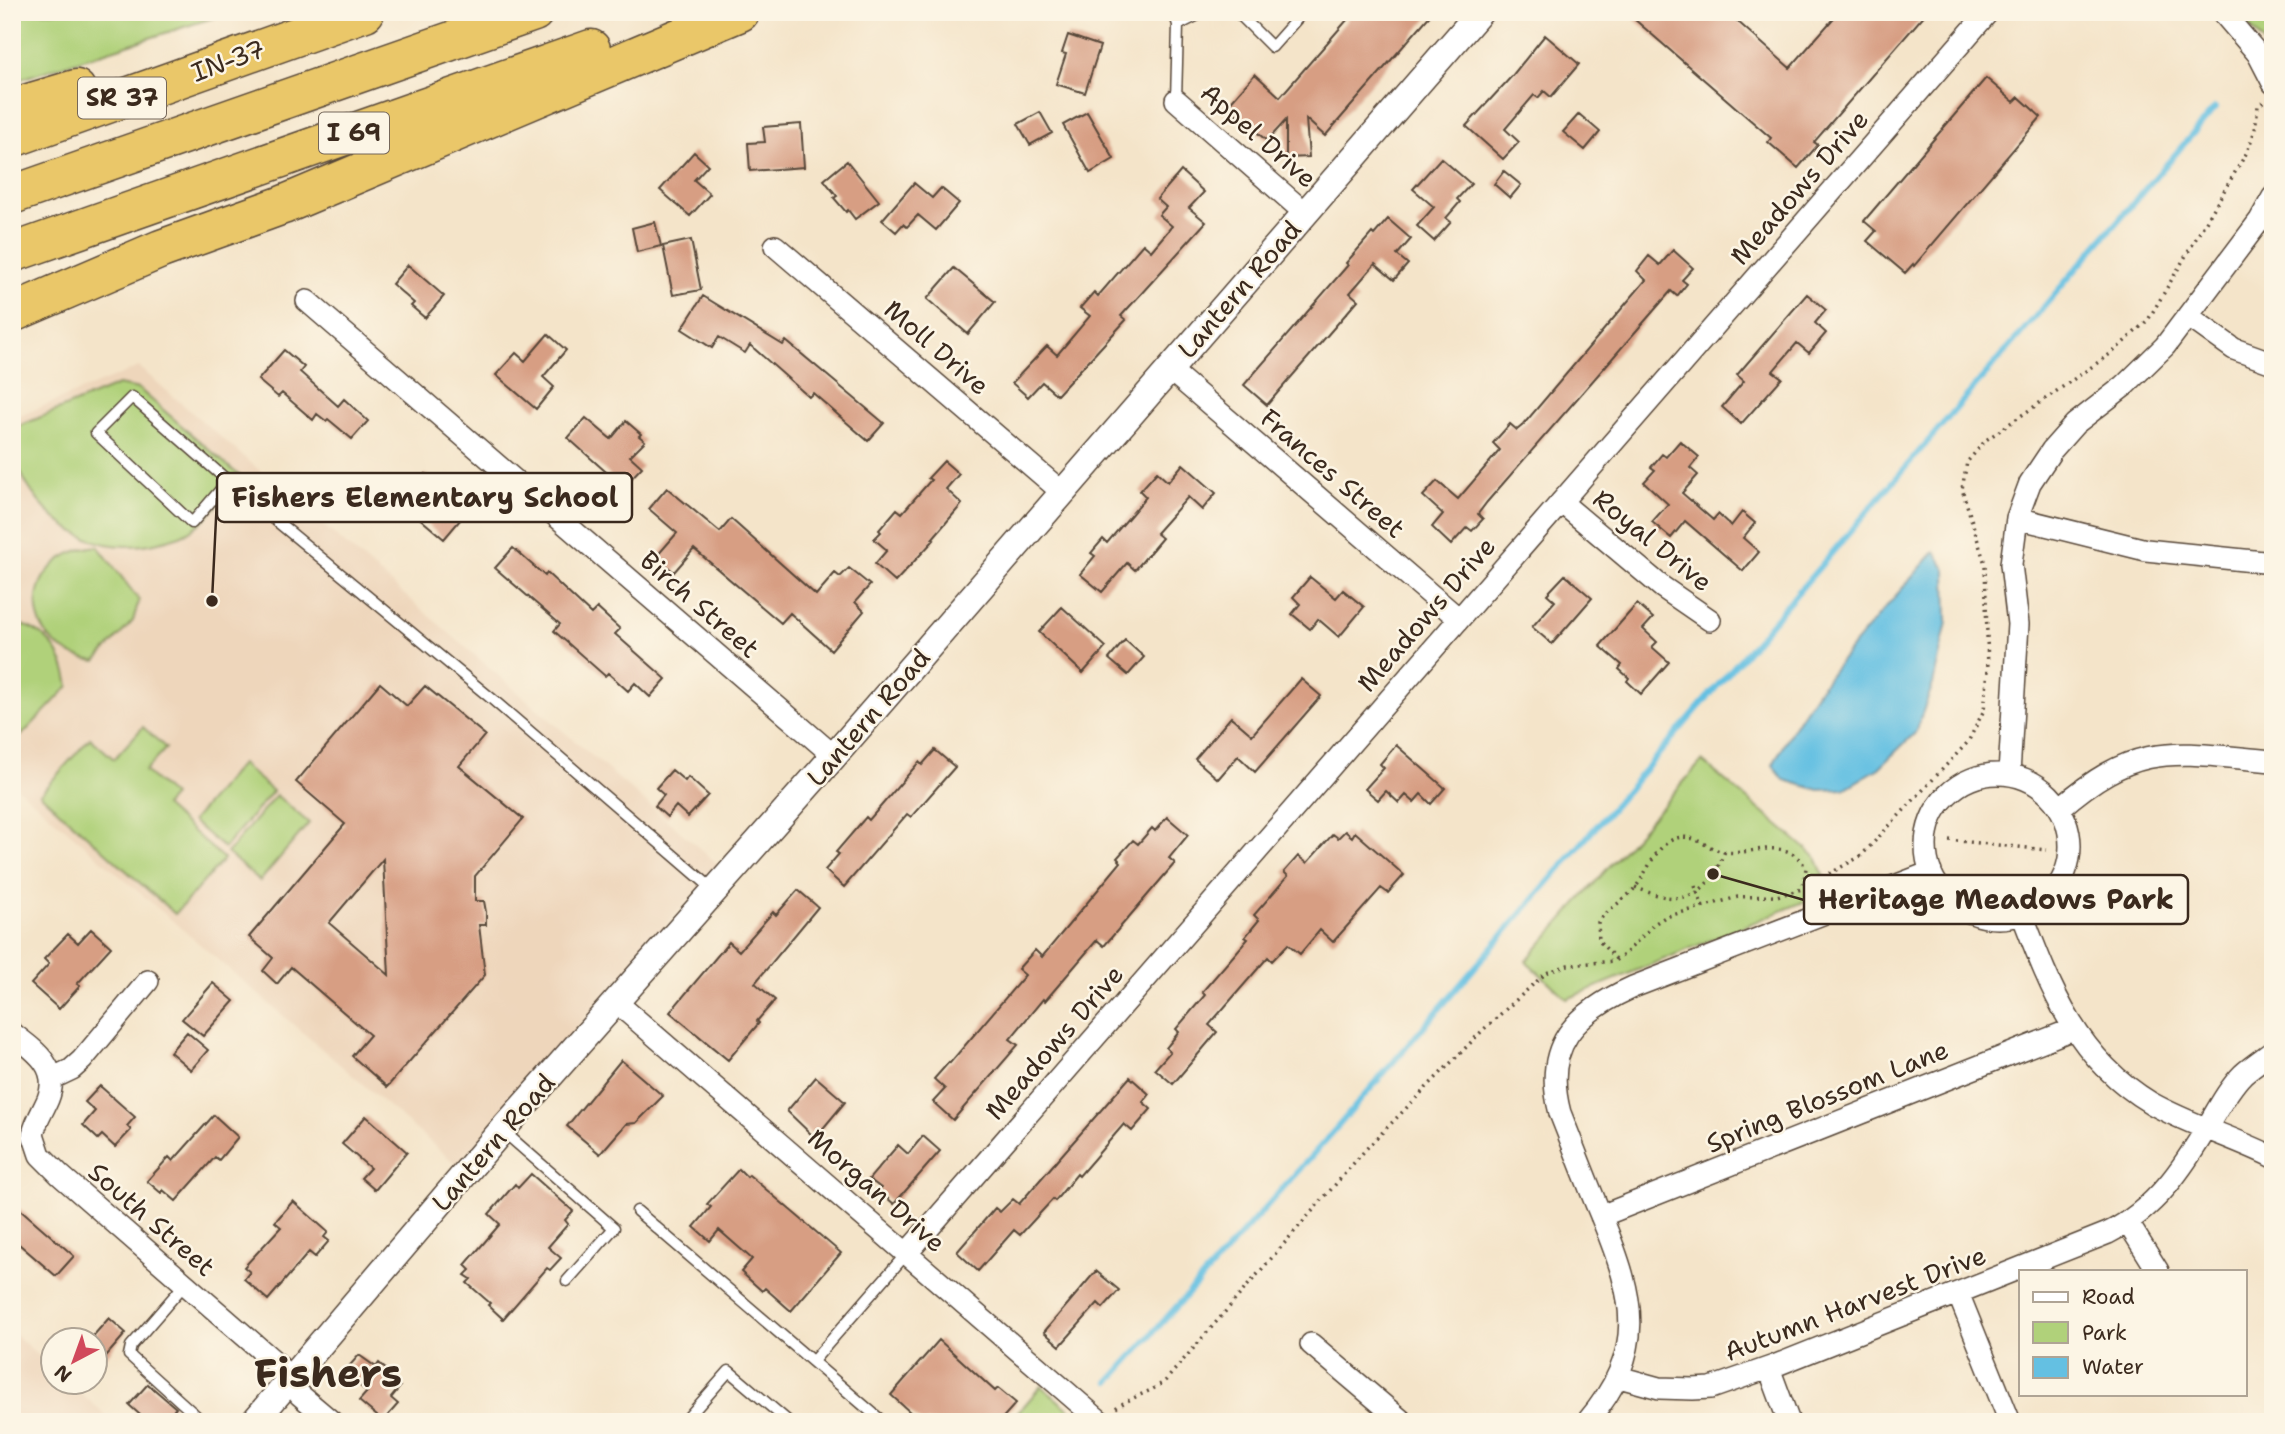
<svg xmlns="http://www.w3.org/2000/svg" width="2285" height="1434" font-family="'Shantell Sans',sans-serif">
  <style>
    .built { fill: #eed6bb }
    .green { fill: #b0d17a; stroke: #767e4c; stroke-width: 2 }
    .water { fill: #64c0e2; stroke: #507580; stroke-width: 2 }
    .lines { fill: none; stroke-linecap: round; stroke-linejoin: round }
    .stream { stroke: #64c0e2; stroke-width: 6 }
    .building { fill: #d79e83; fill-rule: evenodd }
    .service-casing { stroke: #574638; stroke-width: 13 }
    .minor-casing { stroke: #574638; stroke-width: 24 }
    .tertiary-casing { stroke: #574638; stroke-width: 29 }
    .motorway-casing { stroke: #574638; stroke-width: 41 }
    .path { stroke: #574638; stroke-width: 3.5; stroke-dasharray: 2 5; stroke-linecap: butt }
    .service { stroke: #fff; stroke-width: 10 }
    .minor { stroke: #fff; stroke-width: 21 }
    .tertiary { stroke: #fff; stroke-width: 26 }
    .motorway { stroke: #eac769; stroke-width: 38 }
    .labels { text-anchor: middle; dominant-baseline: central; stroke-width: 5; stroke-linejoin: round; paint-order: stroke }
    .shield { fill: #fcf5e5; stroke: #75675a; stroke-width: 2 }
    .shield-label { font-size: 24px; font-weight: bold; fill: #3b2a1e }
    .street-label { font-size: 26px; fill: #3b2a1e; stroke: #fcf5e5 }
    .town-label { font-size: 40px; font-weight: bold; fill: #3b2a1e; stroke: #fcf5e5 }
    .leader { fill: none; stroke: #3b2a1e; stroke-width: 2.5 }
    .callout-dot { fill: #3b2a1e; stroke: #fcf5e5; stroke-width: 2.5 }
    .callout { fill: #fcf5e5; stroke: #3b2a1e; stroke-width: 2.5 }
    .callout-label { font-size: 28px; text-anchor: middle; font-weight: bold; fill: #3b2a1e }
  </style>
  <rect width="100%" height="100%" fill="#fcf5e5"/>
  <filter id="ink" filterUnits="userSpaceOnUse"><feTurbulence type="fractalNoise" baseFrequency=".0143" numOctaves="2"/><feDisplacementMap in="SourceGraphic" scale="14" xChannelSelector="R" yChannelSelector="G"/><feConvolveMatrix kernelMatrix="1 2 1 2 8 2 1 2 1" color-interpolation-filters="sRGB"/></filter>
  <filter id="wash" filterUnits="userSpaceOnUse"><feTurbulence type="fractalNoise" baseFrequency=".00686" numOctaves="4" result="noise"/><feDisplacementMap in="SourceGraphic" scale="28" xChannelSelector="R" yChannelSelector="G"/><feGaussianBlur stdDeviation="1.57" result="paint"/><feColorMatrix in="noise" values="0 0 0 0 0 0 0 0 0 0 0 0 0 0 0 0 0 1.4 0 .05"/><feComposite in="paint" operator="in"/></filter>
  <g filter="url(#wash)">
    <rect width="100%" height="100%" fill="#f4e4c9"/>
    <path class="built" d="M139 367 719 865 457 1165 12 783V419Z
      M12 1332 52 1367V1382H68L114 1422H12Z"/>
    <path class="green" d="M12 12H231L12 82Z
      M2237 12H2273V67L2262 41Z
      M118 385 139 389 241 477C225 496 203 527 180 536 157 544 130 549 106 544 54 532 12 483 12 429Z
      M98 546 139 600 133 621 96 661C16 650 17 555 98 546Z
      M12 623C47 628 64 654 69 686L21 736 12 738Z
      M143 727 166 748 145 771 173 796 164 806 224 859 175 914 40 794 90 738 114 759Z
      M1702 761 1816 857 1830 891 1567 999 1526 961Z
      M241 764 273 791 224 848 192 821Z
      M276 795 309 823 260 881 227 853Z
      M1041 1386 1084 1422H1010Z"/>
    <path class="water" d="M1935 551 1946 570 1947 622 1933 684 1915 733 1879 768 1844 789 1819 790 1784 780 1773 765C1813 684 1876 619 1935 551Z"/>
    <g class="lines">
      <path class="stream" d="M1109 1382 1334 1131 2215 108"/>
    </g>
    <g id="blocks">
      <path class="building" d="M1354 12H1433L1325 136 1306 119 1309 157 1286 158V120L1267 141 1227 106 1255 74 1280 97Z
        M1626 12H1727L1790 68 1839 12H1927L1814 142 1818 145 1798 168 1768 142 1771 138Z
        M1068 35 1100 46 1085 93 1056 84 1066 54 1062 53Z
        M1545 35 1579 64 1551 97 1544 91 1538 98 1534 95 1505 129 1519 142 1503 159 1466 126 1512 76Z
        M1986 78 2014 102 2019 97 2041 117 1914 266 1913 264 1905 273 1867 241 1876 231 1864 221Z
        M1040 112 1052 133 1030 145 1018 124Z
        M1087 112 1114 159 1090 173 1063 125Z
        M1579 114 1600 132 1585 150 1563 132Z
        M801 124 804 167 750 171 748 143 765 142 763 127Z
        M694 152 708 165 694 180 710 194 690 216 660 190Z
        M1441 158 1471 184 1457 199 1460 202 1446 218 1451 222 1434 241 1417 226 1434 207 1413 189Z
        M847 161 879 201 855 219 848 210 846 212 834 198 837 196 824 180Z
        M1181 171 1204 192 1189 208 1206 222 1121 316 1126 320 1057 395 1042 382 1028 397 1012 383 1047 346 1057 355 1090 316 1080 308 1094 292 1098 296 1143 244 1151 251 1172 226 1159 215 1166 207 1157 199Z
        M1504 171 1521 185 1510 198 1494 184Z
        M914 183 932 198 941 188 959 203 936 230 918 215 907 227 903 224 896 232 882 220Z
        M1388 219 1411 239 1397 255 1408 264 1394 280 1375 264 1350 293 1358 300 1267 405 1244 385 1348 265 1346 263 1372 233 1374 235Z
        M655 222 661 246 637 252 632 228Z
        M691 240 701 290 673 295 663 246Z
        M1673 250 1693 268 1682 280 1687 284 1677 296 1671 291 1487 502 1478 514 1483 519 1472 531 1467 527 1451 545 1432 527 1443 514 1423 496 1437 481 1458 499 1500 450 1493 443 1510 424 1517 430 1523 425 1646 280 1637 271 1649 256 1660 265Z
        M408 265 444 296 425 318 411 306 414 303 392 284Z
        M954 268 995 302 968 334 927 299Z
        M1807 294 1826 310 1815 323 1826 333 1809 353 1797 343 1773 371 1782 378 1741 424 1722 407 1744 381 1737 375Z
        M703 296 783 345 786 341 884 423 868 441 813 393 809 397 750 345 745 353 719 337 712 348 682 329Z
        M548 334 566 350 543 377 554 387 536 409 496 375 516 353 525 361Z
        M284 350 304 367 300 372 338 406 344 399 368 421 352 439 328 419 326 421 317 414 313 420 282 393 278 397 258 380Z
        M586 418 611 439 626 421 641 434 639 436 645 441 630 456 642 467 623 487 568 438Z
        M1680 441 1699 457 1690 468 1698 475 1682 493 1713 520 1718 514 1731 526 1742 512 1755 523 1743 538 1759 552 1743 571 1685 521 1671 538 1652 522 1668 504 1644 482 1655 470 1651 467 1662 454 1666 457Z
        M944 461 959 474 946 489 962 504 932 539 934 540 895 582 875 564 887 550 874 539 881 532 879 530 897 509 902 513 931 480 928 478Z
        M1183 464 1216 493 1202 510 1188 497 1156 533 1162 538 1135 570 1127 563 1102 592 1080 574 1095 556 1091 553 1103 539 1107 543 1146 497 1140 491 1157 472 1168 482Z
        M425 474 436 484 440 480 471 507 444 539 411 511 422 498 412 489Z
        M667 488 720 532 731 519 816 595 835 573 840 577 849 568 870 585 855 602 864 611 831 650 790 613 781 623 694 549 674 572 656 557 677 533 649 509Z
        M513 548 545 576 547 573 591 614 597 608 620 629 615 634 666 679 650 697 635 683 628 691 608 673 605 676 554 631 560 624 495 568Z
        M1565 575 1592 598 1552 644 1532 627 1555 601 1547 594Z
        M1310 577 1336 598 1343 590 1364 607 1339 637 1318 619 1310 629 1292 614 1300 604 1293 597Z
        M1637 604 1653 618 1643 629 1657 642 1652 647 1669 662 1641 694 1627 681 1629 678 1619 669 1622 665 1600 646Z
        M1062 607 1106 647 1083 673 1039 632Z
        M1125 640 1144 657 1128 675 1109 659Z
        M1301 679 1321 696 1255 772 1238 756 1218 779 1195 759 1231 717 1252 735Z
        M380 683 407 706 425 686 485 735 459 766 523 819 475 876V901H484L486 912V925H479L485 975 387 1087 352 1056 370 1035 291 967 277 984 263 971 273 958 249 937 345 824 296 782ZM383 859 389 975 329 923Z
        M1396 745 1445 788 1431 804 1421 794 1414 802 1406 795 1399 803 1386 791 1378 800 1365 789 1384 768 1380 764Z
        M935 750 955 767 911 817 907 814 844 887 825 870 839 854 836 852 866 817 869 820 919 762 922 765Z
        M672 770 685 781 688 777 708 795 688 817 676 806 667 817 655 806 664 795 656 788Z
        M1167 817 1188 835 1169 858 1175 863 1104 946 1097 940 1045 1001 1043 999 1010 1039 1018 1045 953 1120 933 1102 945 1089 934 1079 949 1062 950 1063 1025 975 1018 969 1035 950 1042 957 1121 862 1117 858 1133 840 1138 844 1152 828 1155 831Z
        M1345 831 1352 837 1355 832 1404 875 1388 893 1381 888 1333 942 1320 930 1300 954 1288 944 1272 961 1268 957 1209 1025 1217 1032 1173 1084 1155 1069 1170 1052 1166 1048 1179 1032 1176 1029 1205 995 1202 992 1248 939 1245 937 1259 920 1254 915 1288 876 1284 872 1298 856 1307 863 1333 834 1338 838Z
        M798 890 818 907 755 983 775 1000 757 1021 759 1023 728 1060 670 1012 729 942 739 951 773 912 776 915Z
        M91 929 111 947 77 984 80 986 59 1009 31 984 49 964 44 959 68 934 78 943Z
        M213 983 234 1001 203 1036 182 1019Z
        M187 1032 208 1050 191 1070 170 1052Z
        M621 1060 663 1096 636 1123 626 1124 600 1154 567 1126Z
        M816 1077 845 1102 815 1138 787 1111Z
        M1130 1077 1149 1094 1143 1102 1151 1109 1132 1131 1124 1124 1079 1176 1077 1174 1055 1201 1053 1199 1020 1235 1014 1230 978 1271 957 1252 995 1208 1000 1212 1013 1199 1019 1204Z
        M100 1086 135 1117 127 1126 131 1130 115 1147 102 1135 98 1139 83 1125 95 1111 85 1102Z
        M214 1115 238 1137 219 1160 215 1157 176 1201 163 1190 161 1193 147 1181 169 1157 173 1161Z
        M366 1116 407 1152 375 1190 361 1178 370 1168 342 1144Z
        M923 1136 940 1151 894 1204 879 1191 881 1188 869 1179 898 1145 908 1154Z
        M739 1169 747 1177 749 1175 841 1253 791 1311 765 1288 762 1291 741 1272 752 1259 719 1230 710 1241 694 1227 711 1207 707 1204Z
        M531 1174 573 1211 565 1220 568 1224 548 1247 561 1258 550 1270 547 1268 503 1319 488 1305 490 1303 467 1283 471 1279 465 1275 470 1270 465 1265 500 1224 489 1214 515 1184 518 1188Z
        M293 1201 328 1232 324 1237 329 1241 315 1257 309 1252 268 1300 244 1279 250 1272 244 1267 281 1227 275 1222Z
        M12 1202 74 1256 56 1276 12 1238Z
        M1096 1271 1119 1290 1103 1308 1098 1303 1060 1346 1044 1332Z
        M109 1318 126 1333 94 1370V1335Z
        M939 1340 995 1391 998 1388 1016 1403 999 1422H921L891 1395Z
        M359 1355 376 1367 379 1363 392 1375 389 1378 400 1387 391 1398 398 1404 383 1421 359 1401 367 1392 344 1372Z
        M148 1384 176 1408 171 1413 182 1422H148L129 1405Z"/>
    </g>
  </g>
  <g filter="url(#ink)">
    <use href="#blocks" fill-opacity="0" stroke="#574638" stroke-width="2"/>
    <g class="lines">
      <g class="service-casing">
        <path id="service" d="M1174 12 1178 25 1176 100
          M1237 12 1272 47 1303 12
          M1178 25 1204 12
          M228 481 192 523 96 433 132 397 228 481 492 699 715 891
          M502 1130 614 1228 567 1281
          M637 1211 883 1422
          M184 1285 131 1346 129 1355 203 1422
          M813 1361 907 1253
          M684 1422 729 1371 789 1422"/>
      </g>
      <g class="minor-casing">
        <path id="minor" d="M2222 12 2258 54 2273 83
          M1176 100 1305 213
          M775 246 1062 492
          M307 301 834 756
          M2188 316 2234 349 2273 363
          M1169 369 1459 619
          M1561 502 1662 587 1710 620
          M2017 518 2146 550 2273 563
          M1926 846a72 72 0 1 1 144 0a72 72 0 1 1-144 0Z
          M2009 774 2018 624 2011 564 2017 518 2030 483 2052 450 2075 424 2124 386 2165 346 2260 220 2273 197
          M2060 808C2139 739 2176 753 2273 761
          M2022 914C2051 990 2077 1059 2151 1103 2190 1125 2233 1137 2273 1157
          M616 1002 1101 1422
          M12 1033C34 1050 61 1067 48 1099 43 1111 36 1121 33 1134L40 1155 60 1175 277 1364 300 1395 332 1422
          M51 1079 72 1069 82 1060 148 981
          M1601 1216 2073 1029
          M2128 1223 2158 1271
          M907 1253 1988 12
          M1958 1293 2010 1422
          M1311 1344 1403 1422
          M1769 1368 1789 1422
          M1619 1377 1659 1388 1693 1389 1711 1388 1774 1366 2108 1233C2156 1209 2183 1168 2209 1124 2219 1107 2229 1088 2243 1074 2252 1066 2263 1059 2273 1051
          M1587 1422C1648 1350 1635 1299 1602 1218 1587 1183 1574 1148 1560 1113 1542 1046 1575 1013 1633 987L1931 872"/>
      </g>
      <g class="tertiary-casing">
        <path id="tertiary" d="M254 1422 502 1130 834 756 1480 12"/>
      </g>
      <g class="motorway-casing">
        <path id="motorway" d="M12 108 76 89
          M12 138 365 12
          M12 195 534 12
          M12 253 591 49
          M12 313 161 249 283 205 740 12"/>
      </g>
      <path class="path" d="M1949 840 2047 850
        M1695 886 1703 907
        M1635 887C1683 908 1706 899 1725 851
        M1616 959 1599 941 1598 922C1608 909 1623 901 1634 889 1647 874 1654 847 1674 839 1691 832 1706 847 1720 851 1748 859 1785 832 1806 868L1803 887
        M1116 1408C1132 1396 1151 1393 1166 1380L1366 1149 1484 1029 1546 973 1568 965 1614 961 1624 955 1654 924 1665 917 1738 897 1777 896 1802 889 1861 856 1968 742 1984 710 1988 670 1985 564 1962 489 1967 462 1986 440 2113 352 2148 320 2247 152 2255 130 2258 106 2264 101"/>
      <use href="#service" class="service"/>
      <use href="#minor" class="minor"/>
      <use href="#tertiary" class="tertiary"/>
      <use href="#motorway" class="motorway"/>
    </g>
  </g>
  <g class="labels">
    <g class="shield">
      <rect x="78" y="77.5" width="88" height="41" rx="5"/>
      <rect x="319" y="112.5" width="70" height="41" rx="5"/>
    </g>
    <g class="shield-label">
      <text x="122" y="98">SR 37</text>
      <text x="354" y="133">I 69</text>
    </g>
    <g class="street-label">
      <text transform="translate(228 60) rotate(-20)">IN-37</text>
      <text transform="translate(1259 135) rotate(41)">Appel Drive</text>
      <text transform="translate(1799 187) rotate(-49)">Meadows Drive</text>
      <text transform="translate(1239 289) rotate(-49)">Lantern Road</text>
      <text transform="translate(937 347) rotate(41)">Moll Drive</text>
      <text transform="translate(1333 473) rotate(41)">Frances Street</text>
      <text transform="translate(1653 540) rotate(39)">Royal Drive</text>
      <text transform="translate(700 604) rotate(41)">Birch Street</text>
      <text transform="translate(1426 614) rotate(-49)">Meadows Drive</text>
      <text transform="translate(868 717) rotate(-49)">Lantern Road</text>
      <text transform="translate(1054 1042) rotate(-49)">Meadows Drive</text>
      <text transform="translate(1827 1096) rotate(-22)">Spring Blossom Lane</text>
      <text transform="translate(493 1142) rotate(-49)">Lantern Road</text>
      <text transform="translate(877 1190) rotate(41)">Morgan Drive</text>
      <text transform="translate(152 1219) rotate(41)">South Street</text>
      <text transform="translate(1855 1303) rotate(-21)">Autumn Harvest Drive</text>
    </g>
    <g class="town-label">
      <text x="328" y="1373">Fishers</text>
    </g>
  </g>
  <path class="leader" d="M212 601L217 498M1713 874L1804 900"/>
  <g class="callout-dot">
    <circle cx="212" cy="601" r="7"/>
    <circle cx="1713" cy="874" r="7"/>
  </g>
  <g class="callout">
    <rect x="217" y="473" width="415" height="49" rx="7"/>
    <rect x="1804" y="875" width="384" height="49" rx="7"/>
  </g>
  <g class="callout-label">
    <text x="425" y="507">Fishers Elementary School</text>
    <text x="1996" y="909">Heritage Meadows Park</text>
  </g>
  <rect width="2285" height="1434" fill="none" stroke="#fcf5e5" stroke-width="42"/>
  <rect x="2019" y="1270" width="228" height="126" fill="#fcf5e5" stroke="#afa495" stroke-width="2"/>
  <rect x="2033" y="1292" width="35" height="10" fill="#ffffff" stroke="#afa495" stroke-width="2"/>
  <text x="2082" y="1304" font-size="21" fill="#3b2a1e">Road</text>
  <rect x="2033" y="1322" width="35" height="21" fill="#b0d17a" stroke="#afa495" stroke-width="2"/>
  <text x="2082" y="1340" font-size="21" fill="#3b2a1e">Park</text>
  <rect x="2033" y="1357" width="35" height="21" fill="#64c0e2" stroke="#afa495" stroke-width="2"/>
  <text x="2082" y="1374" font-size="21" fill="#3b2a1e">Water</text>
  <g transform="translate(74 1361) rotate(221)"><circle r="33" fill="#fcf5e5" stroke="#afa495" stroke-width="2"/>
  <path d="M0-5L12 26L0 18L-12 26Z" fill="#d1495b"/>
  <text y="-10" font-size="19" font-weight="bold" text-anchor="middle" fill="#3b2a1e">N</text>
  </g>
</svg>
